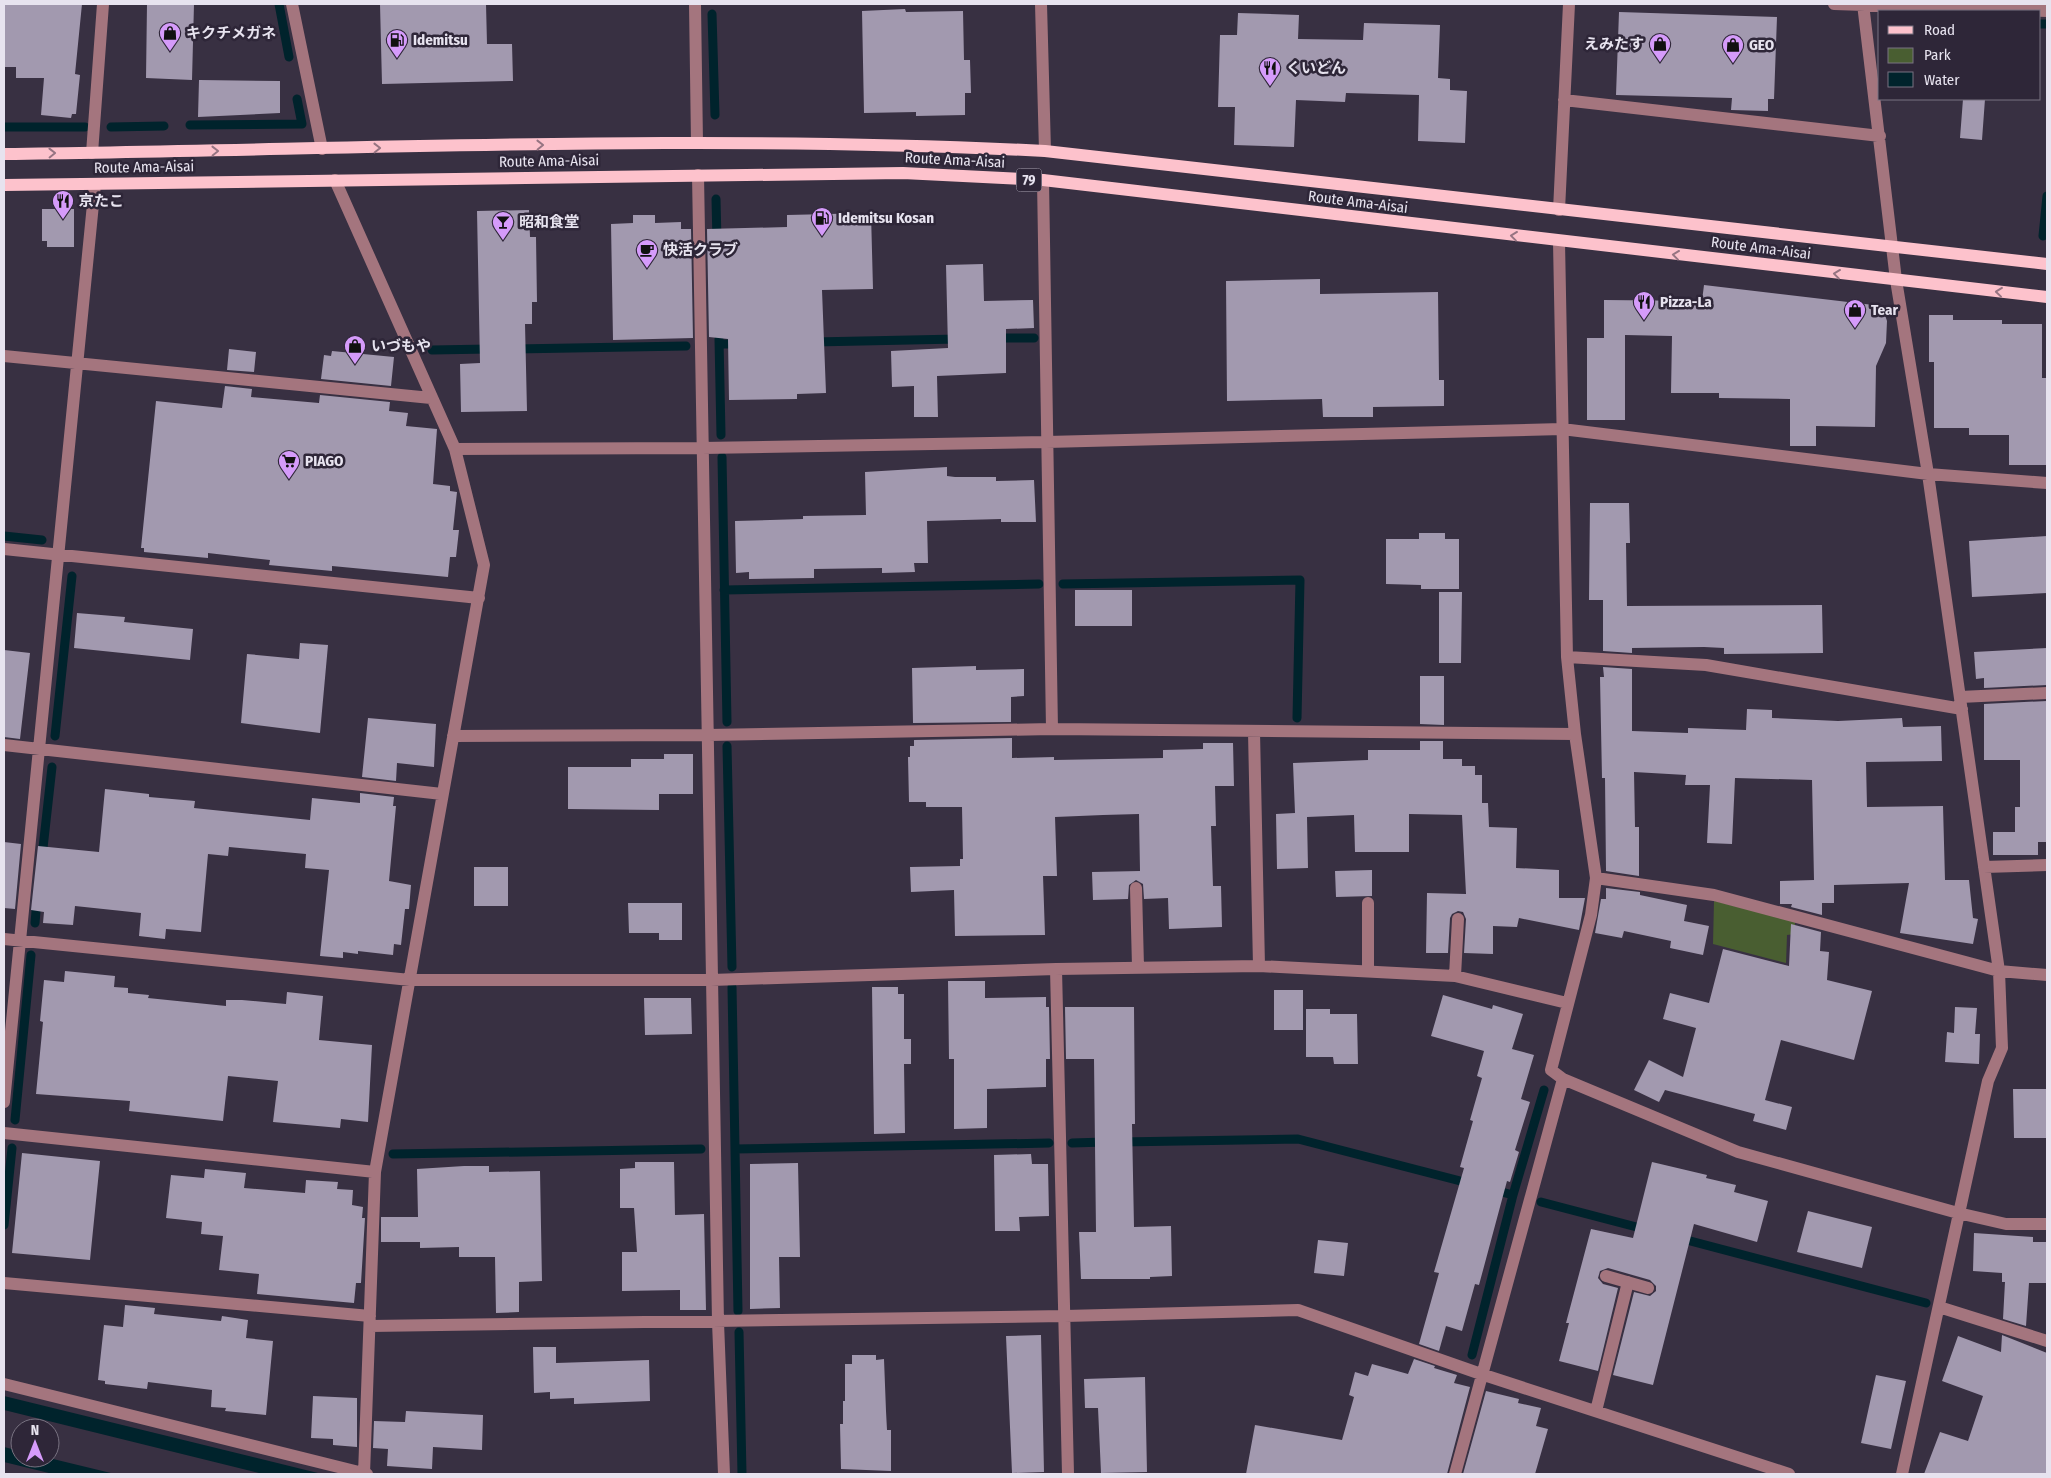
<svg xmlns="http://www.w3.org/2000/svg" width="2051" height="1478" font-family="'Fira Sans Condensed','Noto Sans JP',sans-serif">
  <style>
    .green { fill: #495e31 }
    .water { fill: #00232c }
    .lines { fill: none; stroke-linecap: round; stroke-linejoin: round }
    .stream { stroke: #00232c; stroke-width: 9 }
    .building { fill: #a299af }
    .minor { stroke: #a4757e; stroke-width: 12 }
    .major { stroke: #fdc2cc; stroke-width: 12 }
    .oneway { stroke: #967482 }
    .labels { text-anchor: middle; dominant-baseline: central; stroke-width: 5; stroke-linejoin: round; paint-order: stroke }
    .shield { fill: #2e2638; stroke: #b0aab8; stroke-width: 1 }
    .shield-label { font-size: 14px; font-weight: bold; fill: #e7e3ef }
    .poi-label { font-size: 15px; font-weight: bold; fill: #e7e3ef; stroke: #2e2638; text-anchor: start }
    .street-label { font-size: 15px; fill: #e7e3ef; stroke: #2e2638 }
  </style>
  <rect width="100%" height="100%" fill="#383042"/>
  <path class="green" d="M1714 901 1795 921V934L1787 935 1786 963 1713 944Z"/>
  <path class="water" d="M4 1396 322 1474H263L4 1410Z
    M4 1447 20 1451V1458H49L115 1474H53L4 1462Z"/>
  <g class="lines">
    <path class="stream" d="M279 4 289 57
      M712 14 715 115
      M2040 24H2047
      M190 125 302 124 297 99
      M4 127H85
      M111 127 164 126
      M716 199 717 241
      M2043 236 2047 196
      M994 338H1034
      M719 339 721 435
      M814 342 958 339
      M720 344H738
      M515 349 686 346
      M432 350 489 349
      M722 457 727 722
      M4 536 42 540
      M1063 584 1300 580 1297 718
      M724 590 1039 584
      M55 736 72 576
      M727 746 732 967
      M42 857 52 767
      M35 923 37 899
      M732 987 738 1311
      M15 1120 31 955
      M1120 1142 1298 1139 1472 1184
      M1072 1143 1105 1142
      M735 1149 1049 1143
      M393 1154 701 1149
      M1494 1190 1513 1195
      M1541 1202 1648 1230
      M4 1225 12 1148
      M1679 1238 1926 1303
      M739 1332 742 1474
      M1472 1355 1513 1195 1544 1090"/>
  </g>
  <path class="building" d="M4 4H82L75 74 80 75 76 114H72L71 118 41 115 44 78H16V67H4Z
    M147 4H194L192 80 146 78Z
    M380 4H486L487 44H512L513 81 382 84Z
    M905 9 906 12 963 11 964 60H970L971 93H965V115L916 116V112L864 113 862 11Z
    M1619 12 1777 17 1774 99H1768V111L1731 110 1732 98 1616 95Z
    M1238 13 1299 15 1298 39 1363 40 1364 23 1440 25 1438 78 1450 79V90L1467 91 1465 143 1418 141 1419 95 1346 93 1345 102 1296 100 1294 147 1234 145 1235 107H1218L1220 35H1237Z
    M199 80 280 81V113L198 117Z
    M1963 99H1985L1982 140 1960 138Z
    M42 209H74V247H47V241H42Z
    M529 210 530 237H536L537 302H532V324H525L527 411 461 412 460 364 480 363 477 211Z
    M871 213 873 289 822 290 826 393 797 394V399L729 400 728 339 709 337 707 229 787 227V215Z
    M633 215H655V223L681 222V229H691L693 338 613 340 611 224 633 223Z
    M983 264 984 301 1033 300 1034 328 1006 329V373L937 376 938 417H914V386L892 387 891 351 948 348 946 265Z
    M1320 279V294L1438 292 1439 380H1444V406L1373 407V417H1323L1322 399 1227 401 1226 281Z
    M1704 285 1882 306 1887 321 1886 343 1876 366 1875 427 1816 426V446H1790V399L1719 398V393H1671L1672 336 1625 335V420H1587V338H1604V300L1702 301Z
    M1929 315H1953V320H2002V324H2042V378H2047V465H2009V435H1969V428H1934V362H1929Z
    M229 349 256 352 254 372 227 370Z
    M332 351 394 357 391 386 321 379 324 355 331 356Z
    M225 386 252 389 251 397 319 403 320 395 390 402 389 411 408 413 406 426 437 429 433 484 450 486V491L457 492 453 530H459L456 557H450L448 577 332 566V571L269 565 270 560 208 553V558L144 552V548H141L156 401 222 408Z
    M947 467V476L955 477H996V481L1034 480 1036 522H1001V519L927 521 928 563H914L915 572 882 573V568L814 569V578L749 579V572L736 573 735 521 803 519V516L866 515 865 472Z
    M1590 503H1629L1630 543H1626L1627 606 1822 605 1823 653 1724 654V648L1704 647 1632 648V653L1603 651V600H1589Z
    M1419 533H1445V539H1459V589H1421V585L1386 584V539H1419Z
    M2047 536V593L1972 597 1969 541Z
    M1075 590H1132V626H1075Z
    M1439 592H1462L1461 663H1439Z
    M77 613 125 617 124 622 193 629 190 660 74 648Z
    M300 643 328 645 320 733 241 723 247 654 299 659Z
    M2047 648V685L1984 688V678L1976 679 1974 652Z
    M4 650 30 653 20 739 4 737Z
    M976 666V670L1024 669V696L1011 697V722L913 723 912 668Z
    M1603 667 1632 669V731L1688 733V728L1746 730 1747 709 1772 710V718L1838 721 1902 718 1903 727 1941 726 1942 761 1866 762 1867 807 1943 806 1945 880H1969L1973 918 1978 919 1973 944 1900 933 1909 883 1834 885V903H1822V915L1791 907 1792 904H1780V881L1814 880 1812 780 1735 778 1732 844 1707 843 1710 785H1685L1686 775 1634 772 1635 827H1639V876L1606 871 1605 778H1602L1600 677H1604Z
    M1420 676H1444V725L1420 724Z
    M2047 701V842H2038V855H1993V832H2015V807H2020V760H1984V704Z
    M368 718 436 724 434 767 397 763 396 781 362 777Z
    M1012 738V758L1054 757V760L1163 758V750L1203 749V743H1233L1234 786H1215L1216 826H1211L1213 886H1221L1222 927 1169 929 1168 898 1144 899 1143 884 1136 880 1129 885 1128 899 1093 900 1092 872 1140 871 1139 814 1103 815 1055 817 1057 876H1043L1045 935 955 936 954 890 911 892 910 867 960 866V859H963L962 807H926V802H909L908 757H910V746H914V740Z
    M1420 741H1443V759H1462V766H1475V775H1482V803H1488L1489 827 1517 828 1516 868 1559 870V898H1585L1579 930 1519 918 1517 927 1493 926V954L1464 953 1466 919 1463 912 1458 911 1452 914 1450 918 1448 953H1426L1427 893 1466 894 1462 815 1409 814V852H1355L1354 815 1307 817 1308 868 1277 869 1276 814 1295 813 1293 763 1368 760V750H1420Z
    M664 754H693V794H659V810L568 809V767H631V759H664Z
    M105 789 149 794V797L195 801 194 808 310 820 312 798 360 803V793L394 797 393 806H396L389 881 411 885 409 909H405L401 945 394 944 393 955 358 951V954L343 952V958L320 956 329 870 305 868 306 854 229 847 228 856 208 854 201 932 166 929 165 939 139 936 141 913 75 906 73 925 43 923 44 912 31 910 38 846 99 852Z
    M4 842 21 844 15 909 4 908Z
    M474 867H508V906H474Z
    M1372 870V896L1336 897 1335 871Z
    M1606 888 1640 892V895L1687 905 1684 921 1709 926 1703 955 1670 948 1671 941 1624 931 1622 938 1595 933 1601 899H1606Z
    M628 903H682V940H659V933H629Z
    M1791 924 1821 932 1820 951 1829 952 1827 980 1872 991 1854 1060 1781 1040 1765 1100 1792 1107 1786 1130 1753 1121 1755 1114 1665 1090 1659 1102 1634 1090 1649 1060 1683 1077 1696 1028 1663 1019 1670 993 1709 1003 1723 949 1789 966Z
    M65 971 115 976 114 987 128 988V993L149 995 148 998 226 1006V1000H242L286 1004 287 992 323 996 319 1040 372 1045 368 1122 341 1119 340 1128 273 1122 278 1081 228 1076 223 1121 129 1111 130 1101 36 1094 43 1022 40 1021 44 980 64 982Z
    M948 981H985V998L1046 997V1007H1049L1050 1059H1046V1087L987 1089V1128L954 1129V1059H949Z
    M872 987H898V994H904V1039H911V1064H904L905 1133 874 1134Z
    M1274 990H1303V1030H1274Z
    M1443 995 1492 1009 1493 1005 1523 1014 1512 1049 1534 1055 1521 1099 1530 1102 1515 1150 1519 1152 1510 1182 1507 1181 1479 1285 1475 1284 1462 1331 1446 1326 1439 1351 1419 1344 1439 1273 1434 1272 1464 1168 1460 1167 1473 1121 1470 1120 1482 1078 1477 1076 1484 1051 1431 1036Z
    M644 998H691L692 1034 645 1035Z
    M1065 1007H1134L1135 1124H1132L1134 1227 1171 1226 1172 1276 1150 1277V1279H1081L1079 1232H1096L1094 1059H1066Z
    M1955 1007 1977 1008 1975 1034H1980L1979 1064 1945 1062 1947 1032 1954 1033Z
    M1306 1009H1330V1014H1357L1358 1064H1334L1333 1057H1306Z
    M2013 1089H2047V1138H2014Z
    M22 1153 100 1161 90 1260 12 1253Z
    M1031 1154 1032 1164H1048L1049 1216 1019 1217 1020 1231H995L994 1155Z
    M635 1162H674L675 1215 704 1214 706 1310H680V1290L622 1291V1252H637L634 1208H620V1169L635 1168Z
    M1652 1162 1707 1175 1706 1178 1736 1185 1734 1192 1768 1201 1757 1242 1694 1224 1653 1385 1613 1375 1634 1292 1650 1296 1656 1291V1286L1650 1280 1608 1268 1600 1271 1598 1278 1603 1284 1618 1288 1598 1371 1559 1361 1569 1323H1566L1591 1229 1633 1238Z
    M798 1163 800 1257H779L780 1308 750 1309V1164Z
    M464 1166H489V1172L540 1171 542 1281 519 1282V1312L496 1313 495 1257H459V1247L420 1248V1242H381V1217H418L417 1169Z
    M205 1169 246 1173 244 1188 305 1193 306 1180 338 1182 337 1189 353 1190 352 1205 363 1207 362 1218H365L361 1283H356L354 1303 257 1294 259 1274 219 1270 223 1236 201 1234 202 1222 166 1218 171 1175 204 1178Z
    M1808 1211 1872 1227 1862 1268 1797 1252Z
    M1974 1233 2033 1237V1242H2047V1283H2029L2026 1326 2003 1319 2005 1282H2002V1273L1973 1271Z
    M1318 1240 1348 1243 1344 1276 1314 1273Z
    M125 1305 155 1308 154 1314 221 1321 222 1316 248 1320 246 1338 273 1341 266 1415 225 1411 226 1408 211 1407 212 1390 148 1382 147 1389 105 1384V1381L98 1380 104 1325 123 1327Z
    M1041 1335 1044 1472 1012 1473 1006 1336Z
    M2002 1335 2047 1353V1474H1924L1940 1432 1968 1441 1983 1396 1942 1381 1958 1336 2001 1352Z
    M533 1347H556V1363L649 1360 650 1401 574 1404V1398L550 1399V1392L534 1393Z
    M852 1355H876V1360L884 1359 886 1411 887 1430H891V1471L841 1469 840 1424H843V1401H845V1364H852Z
    M1414 1359 1435 1366 1434 1368 1457 1375 1454 1383 1470 1387 1447 1474H1246L1255 1425 1342 1440 1354 1397 1349 1395 1355 1372 1368 1376 1372 1364 1408 1374Z
    M1876 1375 1906 1381 1891 1449 1861 1443Z
    M1145 1377 1147 1472 1101 1473 1098 1408H1085L1084 1379Z
    M1486 1391 1519 1399 1518 1403 1541 1408 1536 1426 1548 1429 1535 1474H1463Z
    M313 1396 357 1398V1447L333 1445V1439L311 1438Z
    M406 1411 483 1415 482 1450 433 1447 432 1469 387 1466 388 1449 373 1448 374 1421 405 1422Z"/>
  <g class="lines">
    <path class="minor" d="M292 4 322 149
      M695 4 697 143
      M1041 4 1045 151
      M1834 4 2047 11
      M1863 4 1896 280 1928 474 1999 971 2002 1048 1988 1081 1902 1474
      M1564 100 1880 136
      M92 153 103 4
      M698 175 718 1322 724 1474
      M335 180 455 449 484 565 375 1172 364 1474
      M1043 180 1052 729
      M1559 210 1569 4
      M4 356 431 398
      M455 449 702 448 1047 442 1562 429 1928 474 2047 483
      M4 549 479 598
      M1567 657 1706 665 1962 709
      M1960 697 2047 693
      M1254 732 1259 966
      M453 736 708 735 1052 729 1575 734
      M4 745 442 794
      M1984 867 2047 865
      M1596 878 1714 895 1999 971 2047 975
      M1136 888 1138 967
      M1368 903V971
      M4 939 410 980H711L1056 969 1259 966 1455 976 1567 1003
      M1056 969 1068 1474
      M1455 976 1458 919
      M1563 1079 1738 1152 1958 1213 2006 1224H2047
      M4 1102 95 184
      M4 1133 375 1172
      M1606 1276 1648 1288
      M4 1283 370 1316
      M1939 1307 2047 1341
      M370 1326 1065 1316 1298 1310 1481 1374 1789 1474
      M4 1384 367 1474
      M1596 1411 1628 1282
      M1455 1474 1563 1079 1551 1070 1591 915 1596 878 1575 734 1567 657 1559 242"/>
    <path class="major" d="M4 154C350 150 698 133 1045 151L2047 264
      M4 185 903 173 1043 180 2047 297"/>
  </g>
  <defs><path id="oneway-chevron" d="M-2-3.5L2.5 0L-2 3.5" fill="none" stroke-width="1.6" stroke-linecap="round" stroke-linejoin="round" transform="scale(1.25)"/></defs>
  <g class="oneway">
    <use href="#oneway-chevron" transform="translate(540 145) rotate(-1)"/>
    <use href="#oneway-chevron" transform="translate(377 148) rotate(-1)"/>
    <use href="#oneway-chevron" transform="translate(215 151) rotate(-1)"/>
    <use href="#oneway-chevron" transform="translate(52 153) rotate(-1)"/>
    <use href="#oneway-chevron" transform="translate(1514 236) rotate(-173)"/>
    <use href="#oneway-chevron" transform="translate(1676 255) rotate(-173)"/>
    <use href="#oneway-chevron" transform="translate(1837 274) rotate(-173)"/>
    <use href="#oneway-chevron" transform="translate(1999 292) rotate(-174)"/>
  </g>
  <defs>
    <g id="shop-pin" transform="scale(1.125)"><path d="M0 17L-7.5 6A9.5 9.5 0 1 1 7.5 6Z" fill="#d59bfa" stroke="#2e2638"/><path d="M-5-2.5h2.3a2.7 3.5 0 0 1 5.4 0H5L5.5 6h-11ZM-1.5-2.5h3a1.5 2.3 0 0 0-3 0Z" fill="#111"/></g>
    <g id="fuel-pin" transform="scale(1.125)"><path d="M0 17L-7.5 6A9.5 9.5 0 1 1 7.5 6Z" fill="#d59bfa" stroke="#2e2638"/><path d="M-5.5-6h7V0h2V4h1.3V-2.5L3-4.5l.8-.8L6-3V5H2.5V1h-1V6h-7ZM-4.2-4.7v3.2H.2V-4.7Z" fill="#111"/></g>
    <g id="restaurant-pin" transform="scale(1.125)"><path d="M0 17L-7.5 6A9.5 9.5 0 1 1 7.5 6Z" fill="#d59bfa" stroke="#2e2638"/><path d="M-5-6h1v4h1v-4h1v4h1v-4h1v5L-1.5 .5V6h-2V.5L-5-1ZM5-6V6H3V1.5H1.5Q1.5-4 5-6Z" fill="#111"/></g>
    <g id="bar-pin" transform="scale(1.125)"><path d="M0 17L-7.5 6A9.5 9.5 0 1 1 7.5 6Z" fill="#d59bfa" stroke="#2e2638"/><path d="M-6-5H6L.8 .8V4.5H3.5V6h-7V4.5H-.8V.8Z" fill="#111"/></g>
    <g id="cafe-pin" transform="scale(1.125)"><path d="M0 17L-7.5 6A9.5 9.5 0 1 1 7.5 6Z" fill="#d59bfa" stroke="#2e2638"/><path d="M-5.5-4.5H6V0H3Q3 3.5 0 3.5H-2.5Q-5.5 3.5-5.5 0ZM3-3.2v2h1.7v-2ZM-6 4.5H4V6H-6Z" fill="#111"/></g>
    <g id="supermarket-pin" transform="scale(1.125)"><path d="M0 17L-7.5 6A9.5 9.5 0 1 1 7.5 6Z" fill="#d59bfa" stroke="#2e2638"/><path d="M-6-5.5h2.5l.6 2H6L4.5 2H-2.5L-4.4-4H-6ZM-1.5 3.2a1.3 1.3 0 1 0 .1 0ZM3 3.2a1.3 1.3 0 1 0 .1 0Z" fill="#111"/></g>
  </defs>
  <g fill-rule="evenodd">
    <use href="#shop-pin" x="170" y="33"/>
    <use href="#fuel-pin" x="397" y="40"/>
    <use href="#shop-pin" x="1660" y="44"/>
    <use href="#shop-pin" x="1733" y="45"/>
    <use href="#restaurant-pin" x="1270" y="68"/>
    <use href="#restaurant-pin" x="63" y="201"/>
    <use href="#fuel-pin" x="822" y="218"/>
    <use href="#bar-pin" x="503" y="222"/>
    <use href="#cafe-pin" x="647" y="250"/>
    <use href="#restaurant-pin" x="1644" y="302"/>
    <use href="#shop-pin" x="1855" y="310"/>
    <use href="#shop-pin" x="355" y="346"/>
    <use href="#supermarket-pin" x="289" y="461"/>
  </g>
  <g class="labels">
    <rect class="shield" x="1016.5" y="168.5" width="25" height="23" rx="4"/>
    <g class="shield-label">
      <text x="1029" y="180">79</text>
    </g>
    <g class="poi-label">
      <text x="186" y="33">キクチメガネ</text>
      <text x="413" y="40">Idemitsu</text>
      <text x="1644" y="44" text-anchor="end">えみたす</text>
      <text x="1749" y="45">GEO</text>
      <text x="1286" y="68">くいどん</text>
      <text x="79" y="201">京たこ</text>
      <text x="838" y="218">Idemitsu Kosan</text>
      <text x="519" y="222">昭和食堂</text>
      <text x="663" y="250">快活クラブ</text>
      <text x="1660" y="302">Pizza-La</text>
      <text x="1871" y="310">Tear</text>
      <text x="371" y="346">いづもや</text>
      <text x="305" y="461">PIAGO</text>
    </g>
    <g class="street-label">
      <text transform="translate(955 160) rotate(3)">Route Ama-Aisai</text>
      <text transform="translate(549 161) rotate(-1)">Route Ama-Aisai</text>
      <text transform="translate(144 167) rotate(-1)">Route Ama-Aisai</text>
      <text transform="translate(1358 202) rotate(7)">Route Ama-Aisai</text>
      <text transform="translate(1761 248) rotate(7)">Route Ama-Aisai</text>
    </g>
  </g>
  <rect width="2051" height="1478" fill="none" stroke="#e7e3ef" stroke-width="10"/>
  <rect x="1878" y="10" width="162" height="90" fill="#2e2638" stroke="#787281"/>
  <rect x="1888" y="26" width="25" height="8" fill="#fdc2cc" stroke="#787281"/>
  <text x="1924" y="35" font-size="15" fill="#e7e3ef">Road</text>
  <rect x="1888" y="48" width="25" height="15" fill="#495e31" stroke="#787281"/>
  <text x="1924" y="60" font-size="15" fill="#e7e3ef">Park</text>
  <rect x="1888" y="72" width="25" height="15" fill="#00232c" stroke="#787281"/>
  <text x="1924" y="85" font-size="15" fill="#e7e3ef">Water</text>
  <g transform="translate(35 1443)"><circle r="24" fill="#2e2638" stroke="#787281"/>
  <path d="M0-4L9 19L0 12L-9 19Z" fill="#d59bfa"/>
  <text y="-8" font-size="14" font-weight="bold" text-anchor="middle" fill="#e7e3ef">N</text>
  </g>
</svg>
